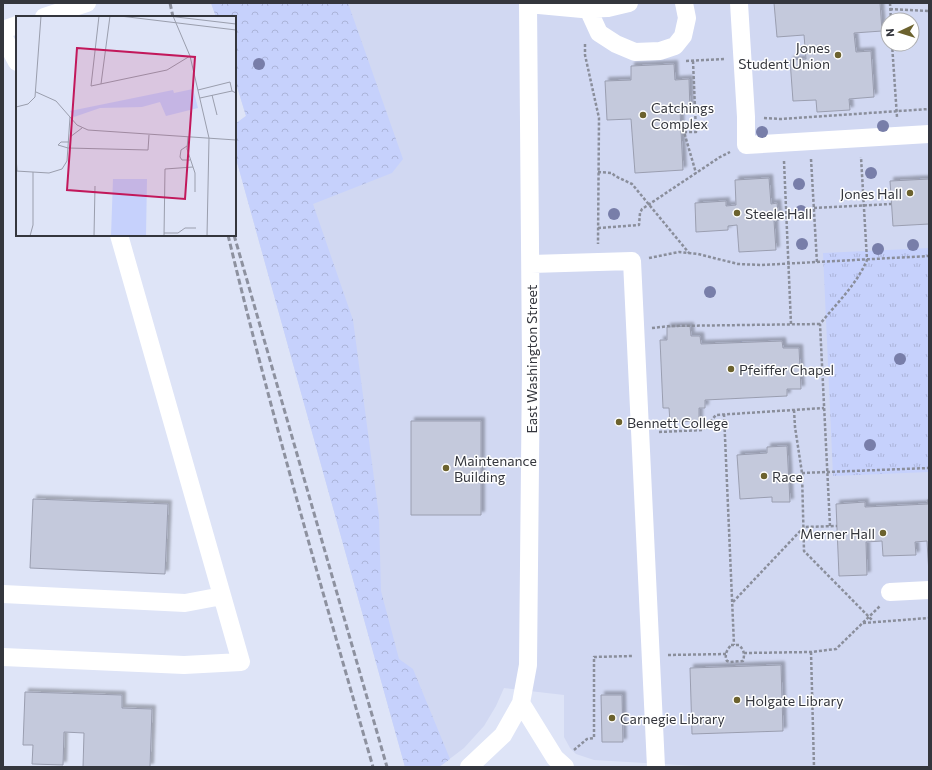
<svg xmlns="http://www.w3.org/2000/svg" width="932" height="770" font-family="Commissioner,sans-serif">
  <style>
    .built { fill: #d1d8f2; fill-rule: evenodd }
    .grass { fill: url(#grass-tufts) }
    .forest { fill: url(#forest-crowns) }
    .building { fill: #c4c9dc; stroke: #9a9eb0; filter: url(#shadow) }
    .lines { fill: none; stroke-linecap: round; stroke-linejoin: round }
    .path { stroke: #8a8e9b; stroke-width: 2.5; stroke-dasharray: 3 2; stroke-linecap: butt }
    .minor { stroke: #fff; stroke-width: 18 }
    .rail { stroke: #8d919f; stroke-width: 3; stroke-dasharray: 6 3; stroke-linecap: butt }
    .tree { fill: #787ea9 }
    .poi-dot { fill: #6c622e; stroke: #fff; stroke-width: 1.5 }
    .labels { text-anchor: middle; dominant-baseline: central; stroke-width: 3; stroke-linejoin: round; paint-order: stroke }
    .poi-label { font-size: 14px; fill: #34363d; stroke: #fff; text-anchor: start }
    .street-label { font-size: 14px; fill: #34363d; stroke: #fff }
    .inset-road { fill: none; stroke: #9a9ead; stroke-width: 1 }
    .view { fill: #c2185b; fill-opacity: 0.15; stroke: #c2185b; stroke-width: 2 }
    .inset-edge { fill: none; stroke: #34363d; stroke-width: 2 }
  </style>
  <defs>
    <pattern id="grass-tufts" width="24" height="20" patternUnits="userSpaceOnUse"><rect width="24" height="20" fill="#c6d1fc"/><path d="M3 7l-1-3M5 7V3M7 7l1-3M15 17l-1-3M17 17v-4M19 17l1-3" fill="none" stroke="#abb4d9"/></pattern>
    <pattern id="forest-crowns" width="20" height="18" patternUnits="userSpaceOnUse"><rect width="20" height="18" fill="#c6d1fc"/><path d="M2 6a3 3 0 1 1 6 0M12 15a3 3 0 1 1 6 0" fill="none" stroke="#abb4d9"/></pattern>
    <filter id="shadow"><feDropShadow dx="3.5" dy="-3.5" stdDeviation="1" flood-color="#0004"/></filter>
  </defs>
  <rect width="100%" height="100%" fill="#dee4f7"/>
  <path class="built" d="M211 3H929V767H713L594 760 576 754 570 748 564 737V695L504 688 496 706 484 726 464 748 439 767H405L235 155V124L246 116 235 80V17H216ZM888 20H912V44H888Z"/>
  <path class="grass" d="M929 248V472L833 476 823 253Z"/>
  <path class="forest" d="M211 3H348L403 159 392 173 313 204 353 320 379 516 381 591 399 659 413 669 450 759 439 767H405L235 155V124L246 116 235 80V17H216Z"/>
  <path class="building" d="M774 3H880L882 31 854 33 856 52 871 51 874 97 849 99 850 110 817 112 816 100 793 101 790 60 806 59 804 35 777 37Z
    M674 64 675 80 689 79 690 111H680L683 170 635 173 631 119 607 120 605 81 631 80V66Z
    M769 178 771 204 777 203 779 220 774 221 776 250 739 252 737 225 728 226V230L696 232 695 203 726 201V206L736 205 735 180Z
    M929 179V224L893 226 890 181Z
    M690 326 691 336H700L701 344 782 341 783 348H799L801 389H787V396L705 400V408H699V421L670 422 669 408H663L660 340H667V327Z
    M411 421H481V515H411Z
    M787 446 790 502H772V497L740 499 737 455 767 453V447Z
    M33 499 168 504 165 574 30 568Z
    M927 500H929V574L927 541 915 542 916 555 883 556 882 541 866 542 867 575 839 576 836 504 865 502V507L928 504Z
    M781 665 783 731 692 734 690 668Z
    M25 692 122 695V708L152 709 150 767H83L84 733 64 732 63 765 32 764 33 745H23Z
    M601 695H622L623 742H602Z"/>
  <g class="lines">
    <path class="path" d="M890 3 891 20
      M890 9 929 11
      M585 44V55L599 118 598 244
      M892 44 897 117
      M686 61 725 59
      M693 61 696 132H684L696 173
      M764 118 781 119 929 109
      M811 159 817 263
      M784 161 791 324
      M598 172 612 173 615 176 632 184 689 253
      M814 208 891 204
      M598 228 639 225 640 213 642 209 720 157 730 152
      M649 258 679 252 698 254 738 264 761 265 929 256
      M652 328 670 326 820 324
      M794 410 795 427 802 473 804 551 873 621
      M724 414 734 645
      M659 432 703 430 716 415 824 408
      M802 473 929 468
      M830 526 820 324C836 304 857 284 867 260L861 157
      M733 602 804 527 837 526
      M863 623 929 618
      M731 645H739C744 650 745 654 743 661L730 662 727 661C724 655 727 650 731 645Z
      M811 652 814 767
      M744 653 811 652 836 649 880 606
      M668 655 726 654
      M574 750 587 739 594 738V657L633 656"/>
    <path class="minor" d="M739 3 746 117V145L929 134
      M528 4 582 9 608 8 629 3
      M588 9 599 33 616 44 635 52 660 51 675 46 683 36 687 18 684 3
      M44 17 87 3
      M3 30 17 25
      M3 36 17 62
      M531 264 632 261 656 767
      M890 592 929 590
      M3 594 185 603 222 596
      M3 657 184 665 241 662 119 235
      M521 703 555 758 565 767
      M469 767 503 735 521 703 528 665 531 365 528 3"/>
    <path class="rail" d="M170 3 173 17
      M228 235C271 414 322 590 373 767
      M234 235 387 767"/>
  </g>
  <g class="tree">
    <circle cx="259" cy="64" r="6"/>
    <circle cx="883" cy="126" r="6"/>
    <circle cx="762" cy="132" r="6"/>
    <circle cx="871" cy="173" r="6"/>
    <circle cx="799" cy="184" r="6"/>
    <circle cx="801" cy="211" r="6"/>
    <circle cx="614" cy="214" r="6"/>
    <circle cx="802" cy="244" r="6"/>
    <circle cx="913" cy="245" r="6"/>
    <circle cx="878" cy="249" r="6"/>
    <circle cx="710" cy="292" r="6"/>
    <circle cx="900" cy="359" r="6"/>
    <circle cx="870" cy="445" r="6"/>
  </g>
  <g class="poi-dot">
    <circle cx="838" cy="55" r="4"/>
    <circle cx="643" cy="115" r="4"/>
    <circle cx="910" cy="193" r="4"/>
    <circle cx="737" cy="213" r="4"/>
    <circle cx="731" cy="369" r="4"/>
    <circle cx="619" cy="422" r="4"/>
    <circle cx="446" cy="468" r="4"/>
    <circle cx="764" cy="476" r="4"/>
    <circle cx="883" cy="533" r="4"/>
    <circle cx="737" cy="700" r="4"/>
    <circle cx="612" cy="718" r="4"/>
  </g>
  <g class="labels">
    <g class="poi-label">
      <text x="830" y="47" text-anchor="end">Jones<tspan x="830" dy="16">Student Union</tspan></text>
      <text x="651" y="107">Catchings<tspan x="651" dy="16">Complex</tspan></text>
      <text x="902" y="193" text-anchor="end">Jones Hall</text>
      <text x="745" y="213">Steele Hall</text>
      <text x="739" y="369">Pfeiffer Chapel</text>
      <text x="627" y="422">Bennett College</text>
      <text x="454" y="460">Maintenance<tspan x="454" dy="16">Building</tspan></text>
      <text x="772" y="476">Race</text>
      <text x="875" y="533" text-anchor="end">Merner Hall</text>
      <text x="745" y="700">Holgate Library</text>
      <text x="620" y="718">Carnegie Library</text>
    </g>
    <g class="street-label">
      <text transform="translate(531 359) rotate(-90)">East Washington Street</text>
    </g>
  </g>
  <g transform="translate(16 16)">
    <rect width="220" height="220" fill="#dee4f7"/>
    <path d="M97 163H131L130 220H95Z" fill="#c6d1fc"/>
    <path d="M177 73 182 92 150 100 144 86 126 91 84 92 58 101 54 95 157 74 158 77Z" fill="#c6d1fc"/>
    <path class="inset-road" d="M83 0 75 70 151 54 174 40M104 0 220 14M152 0 220 8M157 0 174 40 193 122 191 220M85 68 94 0M182 74 214 66 216 75M20 76 40 85 61 109 72 114 220 124M196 79 201 99M184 82 216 75 220 77M0 91 12 88 19 81 25 0M54 121 66 112M172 121 171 133 179 157V176M53 126H45L42 129 52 132 132 134 133 119M171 130 165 134 164 141 166 144H174M0 141 1 155M0 155 33 157 46 153 51 145 54 101M148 217H162L169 212H180M14 220 17 209V156M78 220 79 170M148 220 149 153 177 151"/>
    <path class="view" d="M61 32 179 41 169 183 51 174Z"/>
    <rect width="220" height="220" class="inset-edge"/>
  </g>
  <rect width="932" height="770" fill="none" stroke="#34363d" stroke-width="8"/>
  <g transform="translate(900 32) rotate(266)"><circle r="19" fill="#ffffff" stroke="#aeafb1"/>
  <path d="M0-3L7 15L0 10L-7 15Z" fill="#6c622e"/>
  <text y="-6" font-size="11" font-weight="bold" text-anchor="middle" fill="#34363d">N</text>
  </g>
</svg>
